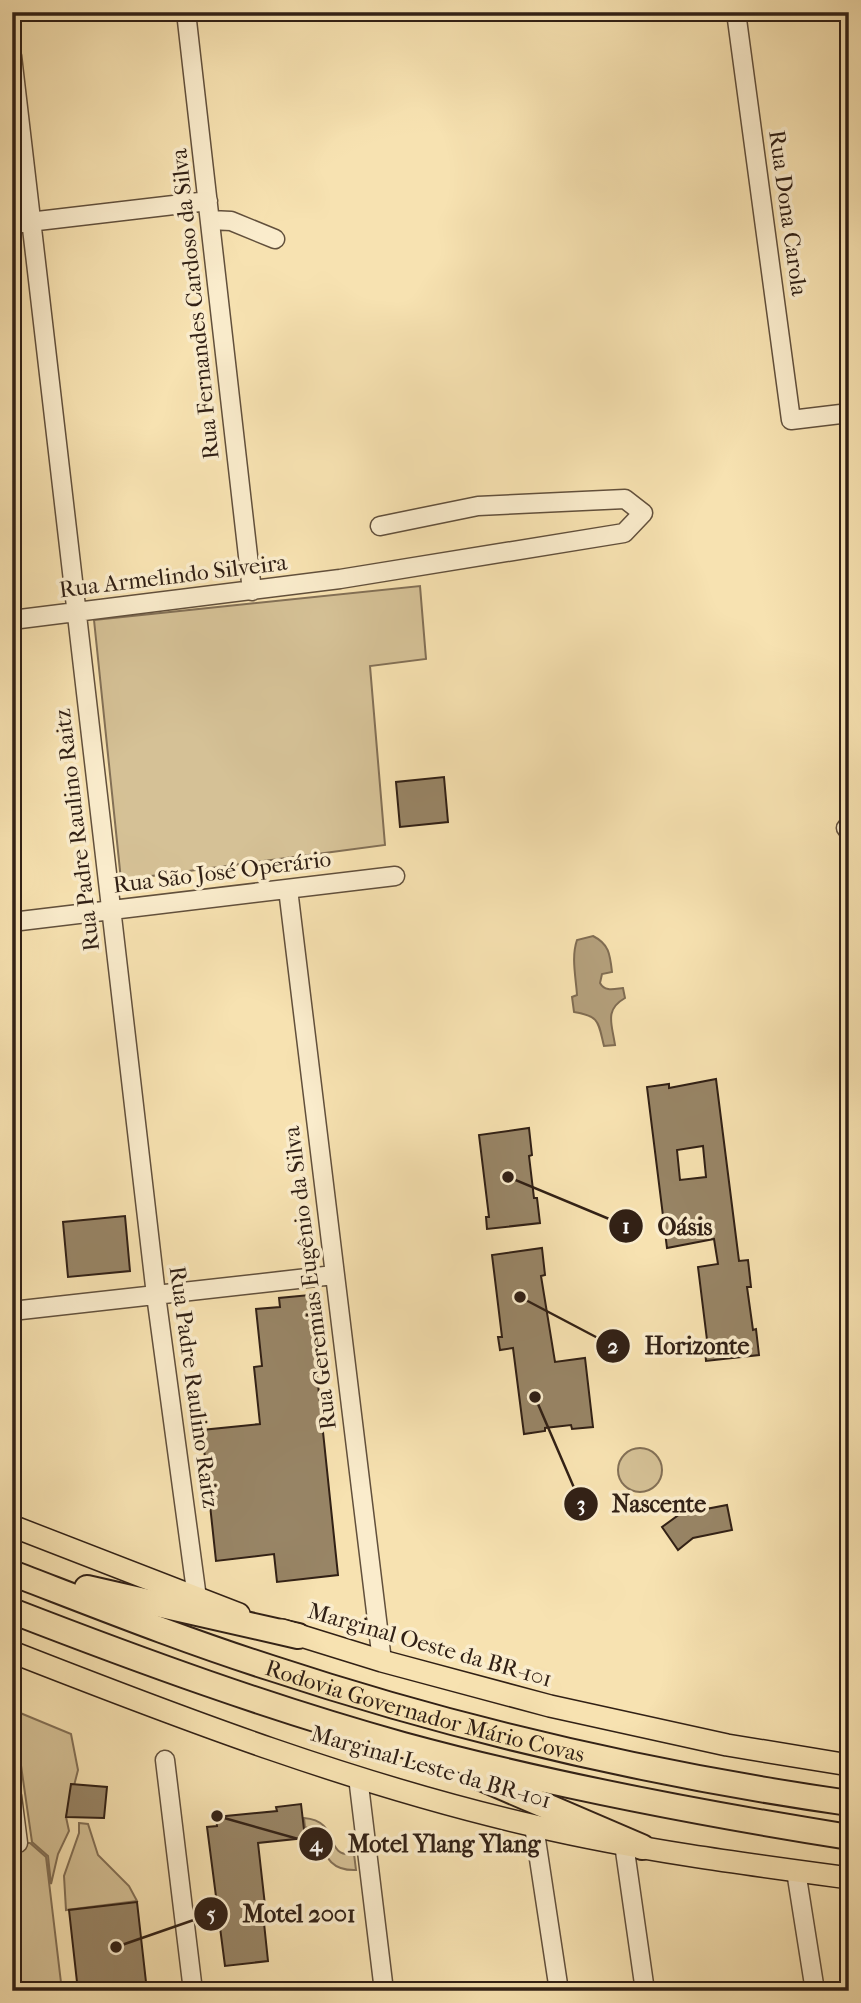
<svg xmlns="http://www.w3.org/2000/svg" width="861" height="2003" font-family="'IM FELL French Canon',serif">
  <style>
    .green { fill: #d5c196; stroke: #837056; stroke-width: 2 }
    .water { fill: #b4a07c; stroke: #806d53; stroke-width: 2 }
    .building { fill: #988566; stroke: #312015; stroke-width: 2; fill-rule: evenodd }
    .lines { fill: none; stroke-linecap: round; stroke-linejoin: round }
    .minor-casing { stroke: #62503c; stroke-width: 21 }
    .major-casing { stroke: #312015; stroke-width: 24 }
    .highway-casing { stroke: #312015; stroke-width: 28 }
    .minor { stroke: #faeccc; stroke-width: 18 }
    .major { stroke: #f7e2b1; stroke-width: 21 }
    .highway { stroke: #f7e2b1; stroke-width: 24 }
    .labels { text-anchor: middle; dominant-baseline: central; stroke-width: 7; stroke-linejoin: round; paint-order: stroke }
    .street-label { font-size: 23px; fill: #312015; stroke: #faeccc }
    .leader { fill: none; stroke: #312015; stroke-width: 2.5 }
    .callout-dot { fill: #312015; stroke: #faeccc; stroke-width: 2.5 }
    .mark-label { font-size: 21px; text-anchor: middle; font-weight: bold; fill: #fff }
    .callout-label { font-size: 24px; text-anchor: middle; font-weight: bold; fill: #312015; stroke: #faeccc; stroke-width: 7; stroke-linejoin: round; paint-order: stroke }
  </style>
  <rect width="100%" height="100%" fill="#f7e2b1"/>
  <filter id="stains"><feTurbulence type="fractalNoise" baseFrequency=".00286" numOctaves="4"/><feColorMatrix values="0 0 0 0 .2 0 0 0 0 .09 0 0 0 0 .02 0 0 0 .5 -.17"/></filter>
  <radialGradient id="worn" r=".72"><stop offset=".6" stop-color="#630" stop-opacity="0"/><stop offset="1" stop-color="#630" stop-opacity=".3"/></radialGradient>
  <path class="green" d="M420 586 426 659 370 666 385 845 121 880 94 620Z
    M618 1470a22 22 0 1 1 44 0a22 22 0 1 1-44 0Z
    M13 1710 71 1734 78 1770 66 1817 69 1831 58 1854 51 1884 48 1856 32 1842Z
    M304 1818C342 1821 322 1858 354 1854L356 1870C327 1871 325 1852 315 1831L305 1827Z
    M79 1823 88 1824 98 1855 129 1886 137 1901 66 1910 64 1876 79 1833Z
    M12 1843H30L46 1857 62 1991H12Z"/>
  <path class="water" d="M593 936C609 944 610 954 612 972L602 974 600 983C605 992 614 989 623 988L625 998C604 1010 612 1024 615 1045L604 1046C598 1022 600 1016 574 1012L572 997 577 995C576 978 571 957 577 940Z"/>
  <path class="building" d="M444 777 448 822 400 827 396 782Z
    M716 1079 739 1261 748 1260 751 1287H747L753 1330 756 1329 759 1355 706 1361 705 1349 708 1348 698 1267 718 1264 714 1239 667 1248 647 1087 669 1084V1088ZM703 1146 706 1177 680 1180 677 1150Z
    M529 1128 532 1155 529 1156 534 1198H537L540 1223 487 1229 486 1217H489L479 1135Z
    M125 1216 130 1271 68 1277 63 1222Z
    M542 1248 545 1275 541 1276 555 1362 585 1358 593 1427 572 1429 571 1425 545 1428V1431L524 1434 513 1348 500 1350 498 1337H502L492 1255Z
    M320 1294 325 1345 314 1346 338 1575 277 1582 274 1554 216 1561 202 1430 260 1424 254 1367 262 1366 256 1309 280 1307 279 1298Z
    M727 1505 732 1530 693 1538 678 1550 662 1527 680 1514Z
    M71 1784 107 1787 104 1818 66 1817Z
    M301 1804 305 1838 258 1843 267 1923H264L268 1961 225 1966 207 1827 217 1826 216 1817 277 1811 276 1807Z
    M137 1902 147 1991H78L69 1910Z"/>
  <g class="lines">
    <g class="minor-casing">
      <path id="minor" d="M186 12 252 591
        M736 12 791 420 849 413
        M12 56 156 1295 197 1598
        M210 220 231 221 275 239
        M12 224 208 201
        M12 620 340 579 624 533 643 513 625 499 478 506 380 526
        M846 828H849
        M288 889 382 1661
        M12 922 395 876
        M12 1311 334 1275
        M165 1760 193 1991
        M358 1777 384 1991
        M12 1796 18 1843
        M534 1826 559 1991
        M624 1844 645 1991
        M796 1871 815 1991"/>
    </g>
    <g class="major-casing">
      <path id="major" d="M12 1526 239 1614
        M282 1630 382 1661 550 1706 727 1745 849 1765
        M12 1652C183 1719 356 1785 535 1826 638 1850 744 1864 849 1878"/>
    </g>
    <g class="highway-casing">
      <g id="highway">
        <path id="s1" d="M12 1573C98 1606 183 1640 271 1668 459 1730 653 1775 849 1803"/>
        <path d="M87 1588 298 1636"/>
        <path d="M12 1611C141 1661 270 1708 403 1745 550 1785 698 1813 849 1837"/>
        <path d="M474 1775 642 1847"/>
      </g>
    </g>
    <use href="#minor" class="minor"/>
    <use href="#major" class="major"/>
    <use href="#highway" class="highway"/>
  </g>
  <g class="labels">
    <g class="street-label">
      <text transform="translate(788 213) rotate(82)">Rua Dona Carola</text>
      <text transform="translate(195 304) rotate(-96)">Rua Fernandes Cardoso da Silva</text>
      <text transform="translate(173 576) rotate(-7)">Rua Armelindo Silveira</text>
      <text transform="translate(77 830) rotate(-97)">Rua Padre Raulino Raitz</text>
      <text transform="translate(222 872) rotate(-7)">Rua São José Operário</text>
      <text transform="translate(310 1278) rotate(-97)">Rua Geremias Eugênio da Silva</text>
      <text transform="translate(194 1387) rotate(82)">Rua Padre Raulino Raitz</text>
      <text transform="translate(430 1645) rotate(16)">Marginal Oeste da BR-101</text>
      <text stroke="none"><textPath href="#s1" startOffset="436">Rodovia Governador Mário Covas</textPath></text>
      <text transform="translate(431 1767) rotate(16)">Marginal Leste da BR-101</text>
    </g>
  </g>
  <path class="leader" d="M508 1177L626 1226M520 1297L613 1346M535 1397L581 1504M217 1816L316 1844M116 1947L211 1914"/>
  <g class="callout-dot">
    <circle cx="508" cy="1177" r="7"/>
    <circle cx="520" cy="1297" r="7"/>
    <circle cx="535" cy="1397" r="7"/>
    <circle cx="217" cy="1816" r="7"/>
    <circle cx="116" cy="1947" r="7"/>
    <circle cx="626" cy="1226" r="18"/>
    <circle cx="613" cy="1346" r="18"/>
    <circle cx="581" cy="1504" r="18"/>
    <circle cx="316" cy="1844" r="18"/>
    <circle cx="211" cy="1914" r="18"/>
  </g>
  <g class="mark-label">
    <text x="626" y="1233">1</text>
    <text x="613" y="1353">2</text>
    <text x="581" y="1511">3</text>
    <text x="316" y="1851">4</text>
    <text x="211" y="1921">5</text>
  </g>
  <g class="callout-label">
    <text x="685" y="1235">Oásis</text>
    <text x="697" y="1354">Horizonte</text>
    <text x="659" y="1512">Nascente</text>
    <text x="444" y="1852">Motel Ylang Ylang</text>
    <text x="299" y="1922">Motel 2001</text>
  </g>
  <rect width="861" height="2003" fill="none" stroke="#f7e2b1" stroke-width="42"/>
  <rect x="14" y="14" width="833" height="1975" fill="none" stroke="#312015" stroke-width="3.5"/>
  <rect x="21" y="21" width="819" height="1961" fill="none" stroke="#312015" stroke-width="2"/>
  <rect width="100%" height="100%" filter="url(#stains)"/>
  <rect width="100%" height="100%" fill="url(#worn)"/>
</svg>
